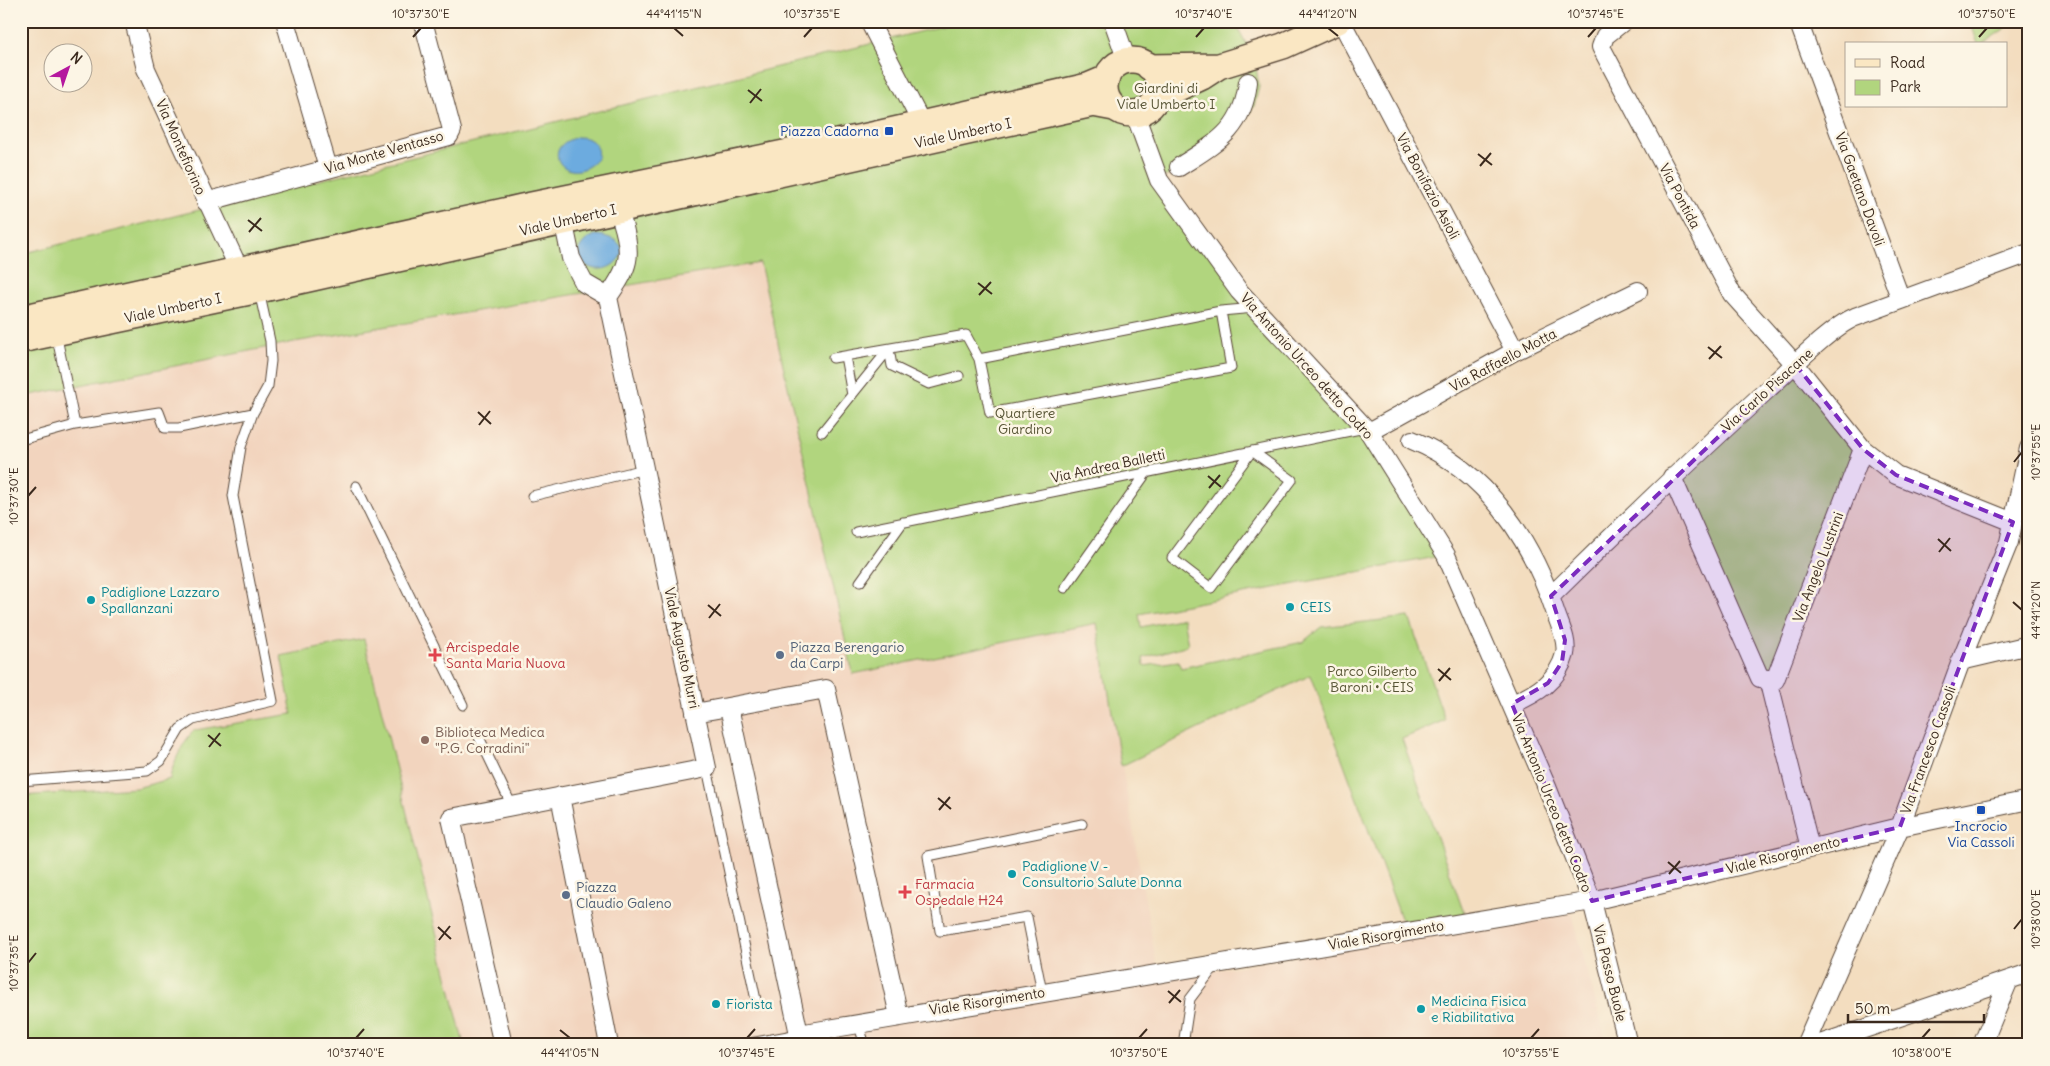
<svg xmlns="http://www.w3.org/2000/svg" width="2050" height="1066" font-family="Delius,sans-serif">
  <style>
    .built { fill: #f2d4be }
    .green { fill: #b1d57e; stroke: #76804e }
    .water { fill: #6cabdf; stroke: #546a7e }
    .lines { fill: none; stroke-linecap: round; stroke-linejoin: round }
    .lane-casing { stroke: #574536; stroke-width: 11 }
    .street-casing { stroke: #574536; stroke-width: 20 }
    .secondary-casing { stroke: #574536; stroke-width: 28 }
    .lane { stroke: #fff; stroke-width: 9 }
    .street { stroke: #fff; stroke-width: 18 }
    .secondary { stroke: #fae7c3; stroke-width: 25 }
    .marked { fill: #7b2cbf; fill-opacity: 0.2; stroke: #7b2cbf; stroke-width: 4; stroke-dasharray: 10 6; stroke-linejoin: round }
    .ticks { fill: none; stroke: #3b2a1e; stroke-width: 2 }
    .transit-dot { fill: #1a4fb4; stroke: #fcf5e5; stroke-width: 2 }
    .culture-dot { fill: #0f9aa8; stroke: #fcf5e5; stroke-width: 2 }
    .health-dot { fill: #e0444e; stroke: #fcf5e5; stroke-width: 2 }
    .service-dot { fill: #5c6f8a; stroke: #fcf5e5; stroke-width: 2 }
    .education-dot { fill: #8d6e63; stroke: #fcf5e5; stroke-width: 2 }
    .labels { text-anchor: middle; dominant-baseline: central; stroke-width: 5; stroke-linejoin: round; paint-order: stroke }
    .park-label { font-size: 14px; fill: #585536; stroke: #fcf5e5 }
    .transit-label { font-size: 14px; fill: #164399; stroke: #fcf5e5; text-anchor: end }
    .street-label { font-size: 14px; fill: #3b2a1e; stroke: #fcf5e5 }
    .culture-label { font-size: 14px; fill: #0d838f; stroke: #fcf5e5; text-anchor: start }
    .health-label { font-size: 14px; fill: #be3a42; stroke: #fcf5e5; text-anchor: start }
    .service-label { font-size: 14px; fill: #4e5e75; stroke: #fcf5e5; text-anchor: start }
    .education-label { font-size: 14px; fill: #785e54; stroke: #fcf5e5; text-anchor: start }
    .neatline { fill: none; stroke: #3b2a1e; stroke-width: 2 }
    .ticks-label { font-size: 12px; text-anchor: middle; fill: #3b2a1e }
  </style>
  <rect width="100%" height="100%" fill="#fcf5e5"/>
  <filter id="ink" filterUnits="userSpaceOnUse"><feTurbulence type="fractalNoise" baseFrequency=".02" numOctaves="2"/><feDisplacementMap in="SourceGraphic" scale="10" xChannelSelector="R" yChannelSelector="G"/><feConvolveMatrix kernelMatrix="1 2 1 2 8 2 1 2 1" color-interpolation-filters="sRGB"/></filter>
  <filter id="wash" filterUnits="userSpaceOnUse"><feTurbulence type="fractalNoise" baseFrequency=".0096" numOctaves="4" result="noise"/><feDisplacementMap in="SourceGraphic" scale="20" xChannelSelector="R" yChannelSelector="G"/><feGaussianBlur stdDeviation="1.12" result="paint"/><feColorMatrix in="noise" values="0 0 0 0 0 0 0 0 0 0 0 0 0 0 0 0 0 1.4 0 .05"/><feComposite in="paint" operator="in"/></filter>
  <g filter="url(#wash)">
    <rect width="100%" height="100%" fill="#f3ddbf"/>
    <path class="built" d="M760 263 853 674 1097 621 1159 980 1571 910 1607 1045H21V397L294 342Z"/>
    <path class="green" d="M963 21H1234L1255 60 1259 87 1254 106 1235 134 1199 163 1154 181 1364 435 1441 556 1139 614 1141 627 1183 618 1188 645 1143 658 1144 666 1178 661 1181 668 1303 642 1321 627 1409 617 1445 720 1402 739 1465 916 1404 926 1311 675 1121 766 1097 623 853 674 760 263 294 342 21 397V254Z
      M1970 21H2016L1982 44H1978Z
      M1795 364 1863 449 1775 680 1760 678 1672 477Z
      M364 639 464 1045H21V796L136 788 170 779C171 767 185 737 195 730L292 714 281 656Z"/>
    <path class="water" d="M578 137C592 137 600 145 597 159 568 191 535 147 578 137Z
      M595 235C609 235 633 245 617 261 596 284 556 253 595 235Z"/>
  </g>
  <g filter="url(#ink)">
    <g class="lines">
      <g class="lane-casing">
        <path id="lane" d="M889 349 892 366 929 384 959 376
          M845 356 852 395
          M833 358 966 335 979 359 1221 311 1255 308
          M979 359 990 413 1231 368 1221 311
          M75 425 159 412 165 428H179L253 413
          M822 432 889 349
          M21 440 75 425 56 333
          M1252 451 1292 480 1211 588 1172 558Z
          M356 486 463 705
          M532 496 645 469
          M856 532 1365 428
          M860 582 903 522
          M1065 588 1147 472
          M477 733 512 806
          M707 768 756 1000
          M21 781 147 771 161 761 180 729 193 720 273 701 233 496 241 447 253 413 268 386 271 361 270 341 259 291
          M1042 992 1027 917 940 931 928 856 1082 824
          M858 1023 865 1045
          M739 1045 799 1034
          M1183 1045 1190 999 1215 966"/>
      </g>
      <g class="street-casing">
        <path id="street" d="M134 21 146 69 239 269
          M285 21 328 168
          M869 21 922 124
          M1113 21 1127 61
          M1341 21 1515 351
          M1624 21 1605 36 1601 47 1732 294 1795 364 1863 449 1896 475 2013 522
          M1798 21 1901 300
          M1135 114 1159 180 1239 291 1369 432 1446 555 1547 787 1592 901 1628 1045
          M1179 167C1216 143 1243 130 1248 82
          M206 202 449 136 452 130 423 21
          M566 234 571 258 584 283 608 297
          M1369 432 1515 351 1638 291
          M1412 440C1486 470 1532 540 1556 614 1560 626 1568 641 1565 654 1558 681 1536 694 1512 704
          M1672 477 1760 678 1775 680 1863 449
          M1551 596C1622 526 1694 457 1768 389 1789 370 1831 327 1855 317L2029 253
          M1961 661 2029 645
          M1768 679 1810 848
          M729 707 799 1034 1592 901 1900 827 2029 800
          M695 713 826 689 899 1016
          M560 796 609 1045
          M503 1045 451 818 707 768 608 297C629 267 633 256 622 221
          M1805 1045 1900 827 1961 661 2009 542 2029 448
          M1817 1045 2029 973
          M1982 1045 2009 980"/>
      </g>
      <g class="secondary-casing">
        <path id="secondary" d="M1105 87a27 27 0 1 1 54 0a27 27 0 1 1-54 0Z
          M1149 67 1219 66
          M1157 98 1202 77 1219 66 1283 46 1338 21
          M21 318 522 207 872 135 1088 86 1107 78
          M21 340 259 290 1093 104 1114 108"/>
      </g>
      <use href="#lane" class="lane"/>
      <use href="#street" class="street"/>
      <use href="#secondary" class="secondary"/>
    </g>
  </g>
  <path class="marked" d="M1795 364 1863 449 1896 475 2013 522 1900 827 1592 901 1512 704 1548 683 1562 662 1565 640 1551 596Z"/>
  <path class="ticks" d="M674 28 683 36M1328 28 1338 36M413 37 421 28M804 37 812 28M1196 37 1204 28M1588 37 1596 28M1979 37 1987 28M748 90 762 101M750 103 761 89M1478 154 1492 165M1480 166 1491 153M248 220 262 231M249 232 261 218M978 283 992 294M979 295 991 282M1708 347 1722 358M1709 359 1721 346M478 412 491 424M479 425 490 411M2014 462 2022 452M1208 476 1221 487M1209 488 1220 475M28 496 36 487M1938 539 1951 551M1939 552 1950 538M2013 602 2022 610M708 605 721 616M709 618 720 604M1438 669 1451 680M1439 681 1450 668M208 735 221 746M209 747 220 733M938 798 951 809M939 810 950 797M1668 862 1681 873M1669 874 1680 861M438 927 451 939M2014 929 2022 919M439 940 450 926M28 963 36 953M1168 991 1181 1002M1169 1003 1180 990M560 1030 570 1038M356 1038 364 1029M747 1038 755 1029M1139 1038 1147 1029M1531 1038 1539 1029M1922 1038 1930 1029"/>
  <g class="transit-dot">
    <rect x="884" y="126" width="10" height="10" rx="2.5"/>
    <rect x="1976" y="805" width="10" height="10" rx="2.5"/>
  </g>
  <g class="culture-dot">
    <circle cx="91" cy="600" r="5"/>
    <circle cx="1290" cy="607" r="5"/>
    <circle cx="1012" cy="874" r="5"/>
    <circle cx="716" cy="1004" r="5"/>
    <circle cx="1421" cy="1009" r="5"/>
  </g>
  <g class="health-dot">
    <path d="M432.5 647.5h5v5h5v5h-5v5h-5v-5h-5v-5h5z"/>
    <path d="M902.5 884.5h5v5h5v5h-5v5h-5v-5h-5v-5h5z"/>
  </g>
  <g class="service-dot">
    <circle cx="780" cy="655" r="5"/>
    <circle cx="566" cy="895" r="5"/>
  </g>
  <circle class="education-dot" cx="425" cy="740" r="5"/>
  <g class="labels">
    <g class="park-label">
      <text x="1166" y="88">Giardini di<tspan x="1166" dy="16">Viale Umberto I</tspan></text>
      <text x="1025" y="413">Quartiere<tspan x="1025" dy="16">Giardino</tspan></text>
      <text x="1372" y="671">Parco Gilberto<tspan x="1372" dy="16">Baroni • CEIS</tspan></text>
    </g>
    <g class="transit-label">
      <text x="879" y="131">Piazza Cadorna</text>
      <text x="1981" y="826" text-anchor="middle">Incrocio<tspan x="1981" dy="16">Via Cassoli</tspan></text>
    </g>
    <g class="street-label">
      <text transform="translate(963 133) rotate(-12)">Viale Umberto I</text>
      <text transform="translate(181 147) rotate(66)">Via Montefiorino</text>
      <text transform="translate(384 152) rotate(-16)">Via Monte Ventasso</text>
      <text transform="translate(1428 186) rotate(62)">Via Bonifazio Asioli</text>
      <text transform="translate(1860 189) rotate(70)">Via Gaetano Davoli</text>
      <text transform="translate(1680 196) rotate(62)">Via Pontida</text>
      <text transform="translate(568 220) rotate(-13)">Viale Umberto I</text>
      <text transform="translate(173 308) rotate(-12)">Viale Umberto I</text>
      <text transform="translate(1503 360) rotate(-28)">Via Raffaello Motta</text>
      <text transform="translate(1307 366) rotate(48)">Via Antonio Urceo detto Codro</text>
      <text transform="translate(1767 390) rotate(-42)">Via Carlo Pisacane</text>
      <text transform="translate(1108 466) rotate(-12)">Via Andrea Balletti</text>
      <text transform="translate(1818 567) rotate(-69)">Via Angelo Lustrini</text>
      <text transform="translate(682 648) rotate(78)">Viale Augusto Murri</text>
      <text transform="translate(1928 750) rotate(-70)">Via Francesco Cassoli</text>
      <text transform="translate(1552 803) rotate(68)">Via Antonio Urceo detto Codro</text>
      <text transform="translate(1783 855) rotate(-14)">Viale Risorgimento</text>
      <text transform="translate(1386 935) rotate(-10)">Viale Risorgimento</text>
      <text transform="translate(1610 973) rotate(76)">Via Passo Buole</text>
      <text transform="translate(987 1001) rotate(-9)">Viale Risorgimento</text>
    </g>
    <g class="culture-label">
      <text x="101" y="592">Padiglione Lazzaro<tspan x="101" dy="16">Spallanzani</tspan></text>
      <text x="1300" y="607">CEIS</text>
      <text x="1022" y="866">Padiglione V -<tspan x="1022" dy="16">Consultorio Salute Donna</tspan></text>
      <text x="1431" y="1001">Medicina Fisica<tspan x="1431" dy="16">e Riabilitativa</tspan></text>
      <text x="726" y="1004">Fiorista</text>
    </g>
    <g class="health-label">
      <text x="446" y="647">Arcispedale<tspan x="446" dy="16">Santa Maria Nuova</tspan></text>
      <text x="915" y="884">Farmacia<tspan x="915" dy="16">Ospedale H24</tspan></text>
    </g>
    <g class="service-label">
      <text x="790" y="647">Piazza Berengario<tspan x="790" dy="16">da Carpi</tspan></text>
      <text x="576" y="887">Piazza<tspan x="576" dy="16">Claudio Galeno</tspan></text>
    </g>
    <g class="education-label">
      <text x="435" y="732">Biblioteca Medica<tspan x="435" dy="16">"P.G. Corradini"</tspan></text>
    </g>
  </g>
  <rect width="2050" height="1066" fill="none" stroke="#fcf5e5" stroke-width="55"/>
  <rect x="1845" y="42" width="162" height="65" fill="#fcf5e5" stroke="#afa495"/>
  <rect x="1855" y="59" width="25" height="8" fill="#fae7c3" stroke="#afa495"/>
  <text x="1890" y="68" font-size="15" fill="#3b2a1e">Road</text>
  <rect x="1855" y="80" width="25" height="15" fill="#b1d57e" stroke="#afa495"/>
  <text x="1890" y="92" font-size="15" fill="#3b2a1e">Park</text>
  <g transform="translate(68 68) rotate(40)"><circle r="24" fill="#fcf5e5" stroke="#afa495"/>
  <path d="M0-4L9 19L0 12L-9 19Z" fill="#b5179e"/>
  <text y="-8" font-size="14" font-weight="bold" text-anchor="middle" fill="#3b2a1e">N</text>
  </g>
  <path d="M1848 1014v8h136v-8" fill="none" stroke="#3b2a1e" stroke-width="2.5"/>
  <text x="1855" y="1014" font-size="15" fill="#3b2a1e" stroke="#fcf5e5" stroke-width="4" paint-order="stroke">50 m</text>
  <rect x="28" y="28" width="1994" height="1010" class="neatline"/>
  <g class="ticks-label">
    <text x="421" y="18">10°37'30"E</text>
    <text x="674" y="18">44°41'15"N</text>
    <text x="812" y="18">10°37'35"E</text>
    <text x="1204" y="18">10°37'40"E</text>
    <text x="1328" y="18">44°41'20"N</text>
    <text x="1596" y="18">10°37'45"E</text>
    <text x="1987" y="18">10°37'50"E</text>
    <text transform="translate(2036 452) rotate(-90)" y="4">10°37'55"E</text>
    <text transform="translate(14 496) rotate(-90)" y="4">10°37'30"E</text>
    <text transform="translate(2036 610) rotate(-90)" y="4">44°41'20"N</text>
    <text transform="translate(2036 919) rotate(-90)" y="4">10°38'00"E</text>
    <text transform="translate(14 963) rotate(-90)" y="4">10°37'35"E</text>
    <text x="356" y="1057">10°37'40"E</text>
    <text x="570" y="1057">44°41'05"N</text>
    <text x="747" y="1057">10°37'45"E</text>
    <text x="1139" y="1057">10°37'50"E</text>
    <text x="1531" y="1057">10°37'55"E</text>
    <text x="1922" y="1057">10°38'00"E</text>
  </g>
</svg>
